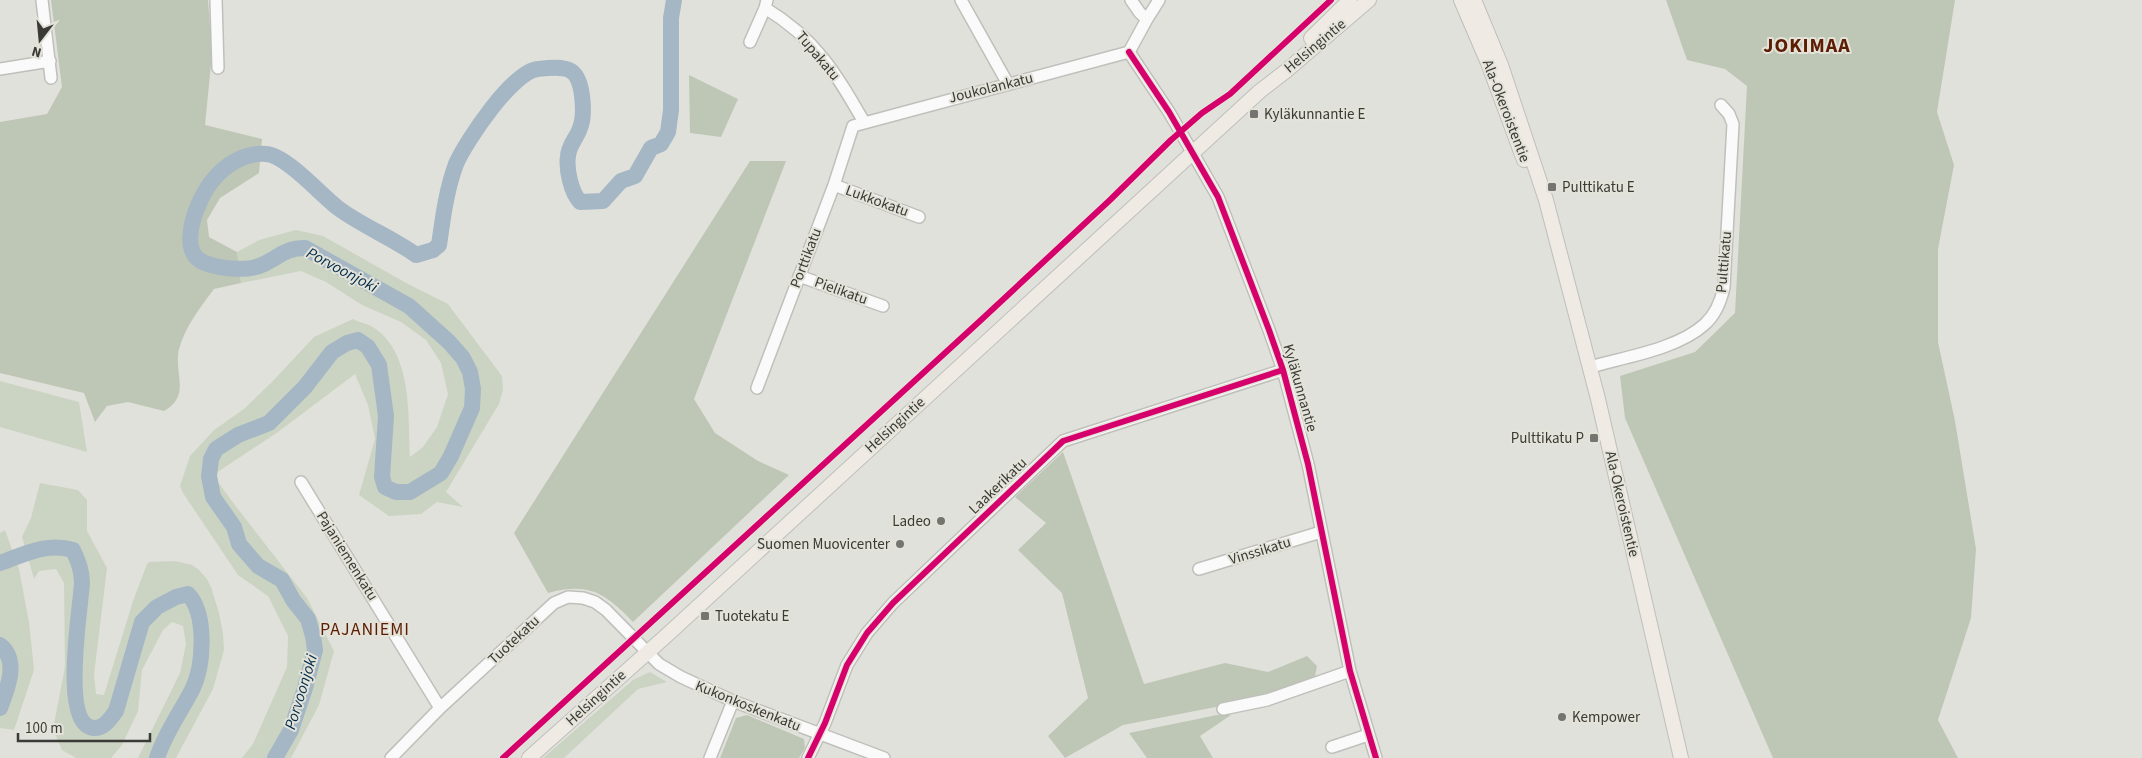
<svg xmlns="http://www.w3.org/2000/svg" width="2142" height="758" font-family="'Source Sans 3',sans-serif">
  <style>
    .green { fill: #cbd4c2 }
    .forest { fill: #bec7b5 }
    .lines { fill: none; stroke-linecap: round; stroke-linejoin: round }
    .river { stroke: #a5b6c4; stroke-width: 16 }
    .minor-casing { stroke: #bfbfbb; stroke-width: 14 }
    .major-casing { stroke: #bebebb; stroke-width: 16 }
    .minor { stroke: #fafafa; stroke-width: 11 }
    .major { stroke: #f0eae4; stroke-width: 14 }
    .cycleway-casing { stroke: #e4e3d9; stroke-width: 9 }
    .cycleway { stroke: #d6006c; stroke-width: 6 }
    .poi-dot { fill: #747470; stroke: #e4e3d9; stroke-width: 2 }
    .labels { text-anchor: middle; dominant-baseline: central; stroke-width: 4; stroke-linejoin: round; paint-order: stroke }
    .street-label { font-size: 15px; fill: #3a3a36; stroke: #e4e3d9 }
    .poi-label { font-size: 15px; fill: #3a3a36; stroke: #e4e3d9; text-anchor: start }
    .water-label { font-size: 16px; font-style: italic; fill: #002c4b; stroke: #e4e3d9 }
    .quarter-label { font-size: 18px; letter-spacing: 1px; fill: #5d1d03; stroke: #e4e3d9 }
    .district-label { font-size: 20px; font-weight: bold; letter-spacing: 1px; fill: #5d1d03; stroke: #e4e3d9 }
  </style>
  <rect width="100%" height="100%" fill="#e1e1dc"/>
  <path class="green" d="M296 230 323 236 408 284 448 304 502 376 503 390 499 404 446 492 463 507 437 502 421 514 389 516 359 495 375 439 368 405 355 374 278 432 213 475 231 500 307 598 334 651 319 705 291 758H242L253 744 287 667 288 636 268 596 238 575 183 493 180 486 190 456 214 430 244 409 272 382 314 337 353 319C358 322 365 323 371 326 413 350 408 415 410 457L423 447 437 427 448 394 441 363 426 340 401 322 362 305 326 282 301 271 241 283 237 252 259 240Z
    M0 381 79 402 87 452 0 427Z
    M40 483 78 490 87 500V531L107 568 94 675 96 694 104 695 133 601 147 564 149 562 175 561 192 565 198 569 207 579 211 587 219 613 223 633 224 650 213 689 176 758H138L180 673 186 644 183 626 172 622 163 630 142 670 138 711 122 745 111 758H76L62 750 53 729 65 667 64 583 56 569 39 571 34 579 22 537 31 518Z
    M5 530 19 569 29 622 34 670 14 730 0 728V533Z
    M650 672 667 682 638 689 564 758H543L633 680Z"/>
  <path class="forest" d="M51 0H208L212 54 205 125 262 139 259 173 220 198 207 220 209 237 237 252 241 283 214 289C200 308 186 325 179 349 173 373 192 395 164 411L128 402 107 406 95 422 84 393 0 373V122L47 114 62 87Z
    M1666 0H1955L1937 112 1954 165 1938 249V342L1955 421 1976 549 1971 618 1938 720 1958 758H1773L1625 418 1620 376 1695 352 1735 313 1747 86 1725 69 1687 60Z
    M689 75 738 99 721 137 690 133Z
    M750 161H786L694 399 715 433 758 461 789 475 633 622C605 593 589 582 548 593L514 533Z
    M1063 452 1144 684 1225 663 1268 672 1307 656 1317 666 1315 677 1275 691 1226 705 1123 725 1065 758 1048 736 1088 698 1062 593 1018 550 1046 523 1015 497Z
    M1222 714 1231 715 1200 736 1213 758H1147L1129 733Z
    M747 715 804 739 805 748 799 758H720L736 718Z"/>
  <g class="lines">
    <path class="river" d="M0 563C25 554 47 542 73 550 78 561 82 570 82 583 81 606 60 724 93 728 104 729 110 719 116 711L142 622 157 607 176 597 188 594C207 614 204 666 192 690 180 713 165 733 157 758
      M0 645C19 660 8 688 0 708
      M275 758 291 730 305 688 315 650 313 636 308 619 293 600 282 580 258 566 239 544 234 527 213 497 209 476 211 459 216 449 238 435 269 423 305 387 332 352 347 343 358 340 368 347 379 365 386 416 382 477 385 487 396 492H410L441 473 451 456 472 408 473 389 470 372 463 358 449 342 409 306 305 248C286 248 280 256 264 264 248 272 221 269 205 263 174 252 199 196 213 180 225 165 245 152 266 154 286 155 321 195 338 208 362 226 391 237 416 255L433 250 439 245C443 218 446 191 456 164 466 141 513 71 538 69 547 68 563 66 571 71 584 79 585 116 580 128 577 138 569 144 568 156 566 169 571 192 580 202L603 201 621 181 635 176 651 148 661 144 668 132 671 110V18L674 0"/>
    <g class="minor-casing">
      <path id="minor" d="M42 0 51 78
        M216 0 218 68
        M767 0 765 8C816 39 835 72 864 122
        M961 0 1008 84
        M1147 19 1159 0
        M750 42 765 8
        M1129 52 1169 112 1218 197 1269 330 1283 370 1308 464 1350 671 1376 758
        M1129 52 1147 19 1140 13 1131 0
        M0 69 50 61
        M834 185 919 217
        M799 276 883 306
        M1590 367C1625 357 1678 349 1705 324 1716 314 1721 301 1724 287L1733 124 1729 114 1721 105
        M757 388 834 185 853 126 1129 52
        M301 482 440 708
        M1199 569 1321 532
        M1223 709 1267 700 1350 671
        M1332 747 1368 735
        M391 758 440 708 554 603 568 597 583 598 595 602 606 610 659 664 681 677 733 701 884 758
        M710 758 733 701
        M808 758 825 723 847 665 867 633 893 603 1063 441 1283 370"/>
    </g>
    <g class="major-casing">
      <path id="major" d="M1461 0 1488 63 1524 160
        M1474 0 1501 65 1546 200 1598 399 1681 758
        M1311 38 1350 0
        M529 758 667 635 1260 91 1286 71 1369 0"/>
    </g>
    <use href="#minor" class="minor"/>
    <use href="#major" class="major"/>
    <g class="cycleway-casing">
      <path id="cycleway" d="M1129 52 1169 112 1218 197 1269 330 1283 370 1308 464 1350 671 1376 758
        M503 758 981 320 1110 200 1171 140 1202 113 1230 94 1331 0
        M808 758 825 723 847 665 867 633 893 603 1063 441 1283 370"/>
    </g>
    <use href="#cycleway" class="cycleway"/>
  </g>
  <g class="poi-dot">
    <rect x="1249" y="109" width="10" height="10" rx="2.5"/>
    <rect x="1547" y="182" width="10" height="10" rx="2.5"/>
    <rect x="1589" y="433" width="10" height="10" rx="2.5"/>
    <circle cx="941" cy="521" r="5"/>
    <circle cx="900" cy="544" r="5"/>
    <rect x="700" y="611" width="10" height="10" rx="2.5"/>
    <circle cx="1562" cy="717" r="5"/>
  </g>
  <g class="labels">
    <g class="street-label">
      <text transform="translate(1315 46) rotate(-40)">Helsingintie</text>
      <text transform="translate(818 56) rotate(50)">Tupakatu</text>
      <text transform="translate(991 88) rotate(-14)">Joukolankatu</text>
      <text transform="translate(1506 111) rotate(69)">Ala-Okeroistentie</text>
      <text transform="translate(877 201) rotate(20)">Lukkokatu</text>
      <text transform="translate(806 258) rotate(-69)">Porttikatu</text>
      <text transform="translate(1724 262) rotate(-85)">Pulttikatu</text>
      <text transform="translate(841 291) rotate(20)">Pielikatu</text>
      <text transform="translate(1300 388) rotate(74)">Kyläkunnantie</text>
      <text transform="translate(895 425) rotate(-42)">Helsingintie</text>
      <text transform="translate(998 486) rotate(-44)">Laakerikatu</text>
      <text transform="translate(1622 504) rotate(77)">Ala-Okeroistentie</text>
      <text transform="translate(1260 551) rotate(-17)">Vinssikatu</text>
      <text transform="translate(347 556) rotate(58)">Pajaniemenkatu</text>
      <text transform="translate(514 640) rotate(-43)">Tuotekatu</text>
      <text transform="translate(596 698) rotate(-42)">Helsingintie</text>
      <text transform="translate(748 706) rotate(22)">Kukonkoskenkatu</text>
    </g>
    <g class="poi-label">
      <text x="1264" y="114">Kyläkunnantie E</text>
      <text x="1562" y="187">Pulttikatu E</text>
      <text x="1584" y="438" text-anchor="end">Pulttikatu P</text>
      <text x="931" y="521" text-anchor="end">Ladeo</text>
      <text x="890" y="544" text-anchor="end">Suomen Muovicenter</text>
      <text x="715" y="616">Tuotekatu E</text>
      <text x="1572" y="717">Kempower</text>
    </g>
    <g class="water-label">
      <text transform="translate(342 270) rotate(28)">Porvoonjoki</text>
      <text transform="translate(301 692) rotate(-73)">Porvoonjoki</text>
    </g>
    <g class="quarter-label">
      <text x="365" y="629">PAJANIEMI</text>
    </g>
    <g class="district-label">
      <text x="1807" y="46">JOKIMAA</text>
    </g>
  </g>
  <g transform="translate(40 40) rotate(196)" stroke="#e4e3d9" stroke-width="4" paint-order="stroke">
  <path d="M0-4L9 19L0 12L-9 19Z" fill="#3a3a36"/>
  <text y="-8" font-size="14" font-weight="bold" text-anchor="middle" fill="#3a3a36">N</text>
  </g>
  <path d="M18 733v8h132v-8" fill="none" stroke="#3a3a36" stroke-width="2.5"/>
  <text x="25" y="733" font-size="15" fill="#3a3a36" stroke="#e4e3d9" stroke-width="4" paint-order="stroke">100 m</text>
</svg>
